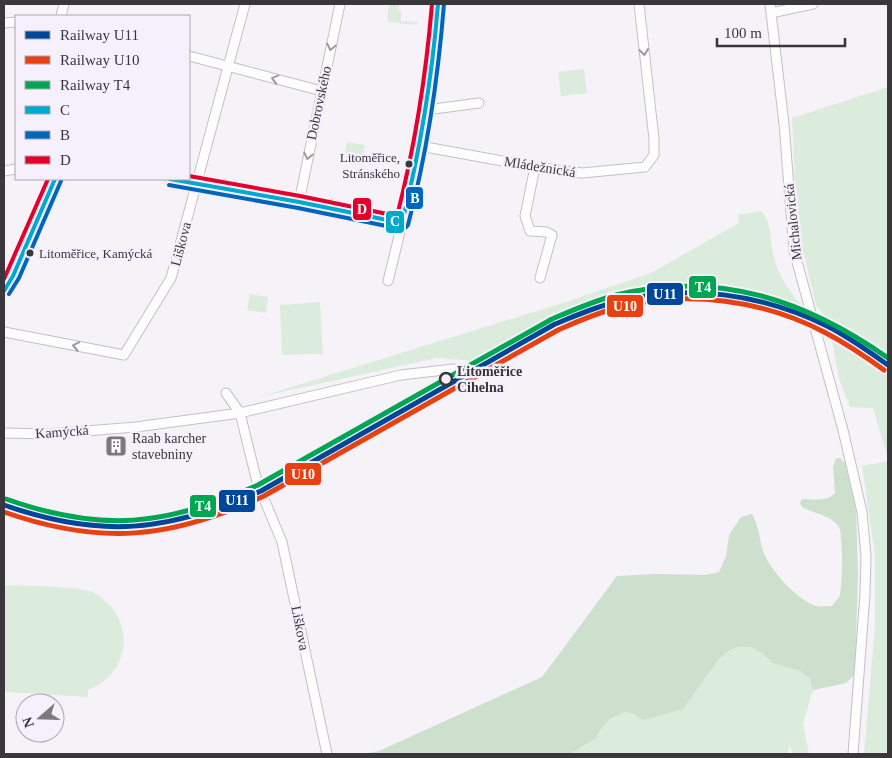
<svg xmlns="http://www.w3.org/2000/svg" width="892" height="758" font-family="Georgia,serif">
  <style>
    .green { fill: #dcecdc }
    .forest { fill: #cddfcd }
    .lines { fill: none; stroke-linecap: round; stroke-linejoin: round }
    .minor-casing { stroke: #c2c0c4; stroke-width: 11 }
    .minor { stroke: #fefdfe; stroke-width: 9 }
    .bus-1-casing { stroke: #f5f0fb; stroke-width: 8 }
    .bus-2-casing { stroke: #f5f0fb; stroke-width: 8 }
    .bus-3-casing { stroke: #f5f0fb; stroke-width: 8 }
    .bus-1 { stroke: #00a9ce; stroke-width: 4 }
    .bus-2 { stroke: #0065bd; stroke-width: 4 }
    .bus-3 { stroke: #e4002b; stroke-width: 4 }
    .rail-1-casing { stroke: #f5f0fb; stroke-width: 9 }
    .rail-2-casing { stroke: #f5f0fb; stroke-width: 9 }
    .rail-3-casing { stroke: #f5f0fb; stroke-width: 9 }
    .rail-1 { stroke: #00479a; stroke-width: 5 }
    .rail-2 { stroke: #e74011; stroke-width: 5 }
    .rail-3 { stroke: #00a651; stroke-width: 5 }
    .oneway { stroke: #9c9a9c }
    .bus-dot { fill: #39373b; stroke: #f5f0fb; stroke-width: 2 }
    .stop-dot { fill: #f5f0fb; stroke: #39373b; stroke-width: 2.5 }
    .labels { text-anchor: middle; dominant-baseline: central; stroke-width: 5; stroke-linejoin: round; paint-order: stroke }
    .bus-label { font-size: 13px; fill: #39373b; stroke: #f5f0fb; text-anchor: end }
    .street-label { font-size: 14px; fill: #39373b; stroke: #f5f0fb }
    .stop-label { font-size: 14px; font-weight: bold; fill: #39373b; stroke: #f5f0fb; text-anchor: start }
    .poi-label { font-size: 14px; fill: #39373b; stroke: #f5f0fb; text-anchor: start }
    .line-badge { stroke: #f5f0fb; stroke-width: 2 }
    .badge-label { font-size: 14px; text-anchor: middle; font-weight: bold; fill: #fff }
  </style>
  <rect width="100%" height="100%" fill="#f5f3f8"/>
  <path class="green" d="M389 4H399V11H401V21L417 22V25L387 22Z
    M584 69 587 93 561 96 558 72Z
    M888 87V357L844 327 825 317 816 305 797 226 792 118Z
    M347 142 365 145 361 165 343 161Z
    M761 211C771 221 770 235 772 248 776 273 788 291 805 308L777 298 733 289 666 287 626 293 601 299 553 318 474 361 437 358 259 397 566 302 651 273 739 223 738 215Z
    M250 294 268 297 266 313 247 310Z
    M320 302 323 354 282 355 280 305Z
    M831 335 888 373V458L873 408 850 407 839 379Z
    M888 461V754H864L875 625V556L862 466Z
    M4 585C21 586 80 586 92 592 136 614 134 672 88 690V697L4 692Z
    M739 647H751L762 653 772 663 800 671 810 678 813 690 803 724 809 754H792V751L789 745 788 754H570L596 738 603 726 610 719 625 712 634 714 718 660 730 650Z"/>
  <path class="forest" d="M836 458H840L845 463 856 510 858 573 855 674 846 683 813 690 810 678 800 671 772 663 762 653 751 647H739L730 650 718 660 683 709 643 720 634 714 625 712 610 719 603 726 596 738 570 754 511 753 502 754H363L379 751 542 677 617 576 658 574 705 575 719 572 726 556 729 535 741 517 752 514C759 526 759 538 763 551 770 570 796 599 816 606 820 607 827 606 832 606 834 603 837 600 839 597 843 589 843 535 839 527 833 516 812 513 802 507L800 503 802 499C813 499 828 502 835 493L833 467Z"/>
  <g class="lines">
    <g class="minor-casing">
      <path id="minor" d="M770 4 784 124 794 251 843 430 862 512 866 556 865 594 853 754
        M771 13 813 4
        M61 16 64 4
        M4 23 16 22
        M189 56 322 91
        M426 110 479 103
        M420 146 535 167 582 173 645 167 654 155V139L639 4
        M535 167 525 216 530 231 546 232 552 235 540 278
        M4 171 16 169
        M170 179 299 202 402 223
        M299 202 340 4
        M388 281C411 189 431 98 438 4
        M4 291 13 276 55 179
        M4 332 124 355 171 278 245 4
        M226 393 240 413 257 482 282 542 327 754
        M4 433 48 434 136 427 240 413 401 375 453 369"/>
    </g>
    <use href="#minor" class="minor"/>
    <g class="bus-1-casing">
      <path id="bus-1" d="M170 179 299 202 402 223C420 151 432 78 438 4
        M4 291 13 276 55 179"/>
    </g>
    <g class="bus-2-casing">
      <path id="bus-2" d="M169 185 298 208 401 229 405 228 408 225C427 153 438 79 444 4
        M9 294 19 278 61 181"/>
    </g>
    <g class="bus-3-casing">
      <path id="bus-3" d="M189 176 300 196 397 216C415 146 426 75 432 4
        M4 279 48 179"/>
    </g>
    <use href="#bus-1" class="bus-1"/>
    <use href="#bus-2" class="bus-2"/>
    <use href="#bus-3" class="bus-3"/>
    <g class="rail-1-casing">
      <path id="rail-1" d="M4 505C101 539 167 532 261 491L555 324C575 316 595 307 616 302 687 283 762 294 827 326 849 337 868 351 888 365"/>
    </g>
    <g class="rail-2-casing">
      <path id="rail-2" d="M4 512C101 546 171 539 264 496L558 330C578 321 598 313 619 307 688 290 764 300 826 333 847 344 866 357 884 370"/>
    </g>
    <g class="rail-3-casing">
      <path id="rail-3" d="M6 499C102 533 166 526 258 485L552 319C573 310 594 301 616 295 718 270 805 300 888 358"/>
    </g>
    <use href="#rail-1" class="rail-1"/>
    <use href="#rail-2" class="rail-2"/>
    <use href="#rail-3" class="rail-3"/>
  </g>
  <defs><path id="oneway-chevron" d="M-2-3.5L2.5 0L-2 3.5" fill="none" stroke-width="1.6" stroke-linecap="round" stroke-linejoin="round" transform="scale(1.25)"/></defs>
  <g class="oneway">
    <use href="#oneway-chevron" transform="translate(331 47) rotate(102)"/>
    <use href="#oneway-chevron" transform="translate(644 52) rotate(83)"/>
    <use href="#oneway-chevron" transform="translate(275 79) rotate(-165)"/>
    <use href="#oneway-chevron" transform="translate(308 156) rotate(102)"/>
    <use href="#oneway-chevron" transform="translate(76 346) rotate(-169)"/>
  </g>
  <defs>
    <g id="building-square" transform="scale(1.125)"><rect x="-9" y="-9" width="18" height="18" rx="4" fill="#7b797d" stroke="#f5f0fb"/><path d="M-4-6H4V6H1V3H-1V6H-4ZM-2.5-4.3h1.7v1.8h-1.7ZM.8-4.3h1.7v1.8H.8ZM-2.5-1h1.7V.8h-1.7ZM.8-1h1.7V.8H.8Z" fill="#fff"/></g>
  </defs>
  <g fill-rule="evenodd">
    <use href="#building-square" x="116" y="446"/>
  </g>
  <g class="bus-dot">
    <circle cx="409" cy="164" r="4.5"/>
    <circle cx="30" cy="253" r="4.5"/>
  </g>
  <circle class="stop-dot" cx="446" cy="379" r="6"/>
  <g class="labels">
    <g class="bus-label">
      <text x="400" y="157">Litoměřice,<tspan x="400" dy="16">Stránského</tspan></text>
      <text x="39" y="253" text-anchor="start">Litoměřice, Kamýcká</text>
    </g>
    <g class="street-label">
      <text transform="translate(319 103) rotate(-78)">Dobrovského</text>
      <text transform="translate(540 167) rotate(9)">Mládežnická</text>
      <text transform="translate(793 222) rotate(-96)">Michalovická</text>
      <text transform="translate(181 244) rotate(-75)">Liškova</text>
      <text transform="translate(62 432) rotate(-4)">Kamýcká</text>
      <text transform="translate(300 628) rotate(79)">Liškova</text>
    </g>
    <g class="stop-label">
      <text x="457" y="371">Litoměřice<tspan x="457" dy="16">Cihelna</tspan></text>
    </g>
    <g class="poi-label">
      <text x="132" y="438">Raab karcher<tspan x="132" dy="16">stavebniny</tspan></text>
    </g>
  </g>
  <g class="line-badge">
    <rect x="405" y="186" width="19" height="24" rx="5" fill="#0065bd"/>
    <rect x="352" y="197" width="20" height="24" rx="5" fill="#e4002b"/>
    <rect x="385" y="210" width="20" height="24" rx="5" fill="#00a9ce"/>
    <rect x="688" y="275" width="29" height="24" rx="5" fill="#00a651"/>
    <rect x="646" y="282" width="38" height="24" rx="5" fill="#00479a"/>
    <rect x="606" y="294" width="38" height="24" rx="5" fill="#e74011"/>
    <rect x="284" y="462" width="38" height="24" rx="5" fill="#e74011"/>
    <rect x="218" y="489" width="38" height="24" rx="5" fill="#00479a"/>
    <rect x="189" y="494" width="28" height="24" rx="5" fill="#00a651"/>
  </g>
  <g class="badge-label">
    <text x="415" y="203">B</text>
    <text x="362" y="214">D</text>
    <text x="395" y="226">C</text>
    <text x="703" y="292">T4</text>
    <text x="665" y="299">U11</text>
    <text x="625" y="311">U10</text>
    <text x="303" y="479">U10</text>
    <text x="237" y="505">U11</text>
    <text x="203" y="511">T4</text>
  </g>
  <rect width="892" height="758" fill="none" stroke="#39373b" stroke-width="10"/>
  <rect x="15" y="15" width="175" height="165" fill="#f5f0fb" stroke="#aaa6ae"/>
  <rect x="25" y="31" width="25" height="8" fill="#00479a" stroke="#aaa6ae"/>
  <text x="60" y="40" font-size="15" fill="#39373b">Railway U11</text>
  <rect x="25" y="56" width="25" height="8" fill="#e74011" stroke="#aaa6ae"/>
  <text x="60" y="65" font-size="15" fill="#39373b">Railway U10</text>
  <rect x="25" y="81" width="25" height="8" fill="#00a651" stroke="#aaa6ae"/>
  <text x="60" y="90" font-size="15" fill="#39373b">Railway T4</text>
  <rect x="25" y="106" width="25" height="8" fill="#00a9ce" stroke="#aaa6ae"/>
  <text x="60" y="115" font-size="15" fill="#39373b">C</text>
  <rect x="25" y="131" width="25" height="8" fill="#0065bd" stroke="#aaa6ae"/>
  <text x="60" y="140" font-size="15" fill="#39373b">B</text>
  <rect x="25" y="156" width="25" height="8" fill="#e4002b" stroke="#aaa6ae"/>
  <text x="60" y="165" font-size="15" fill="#39373b">D</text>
  <g transform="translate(40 718) rotate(250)"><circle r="24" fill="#f5f0fb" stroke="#aaa6ae"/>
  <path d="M0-4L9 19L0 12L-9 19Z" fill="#7b797d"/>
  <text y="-8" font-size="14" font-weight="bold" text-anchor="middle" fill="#39373b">N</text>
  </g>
  <path d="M717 38v8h128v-8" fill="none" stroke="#39373b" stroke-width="2.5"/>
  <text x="724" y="38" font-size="15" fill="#39373b" stroke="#f5f0fb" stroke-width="4" paint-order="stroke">100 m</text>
</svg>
